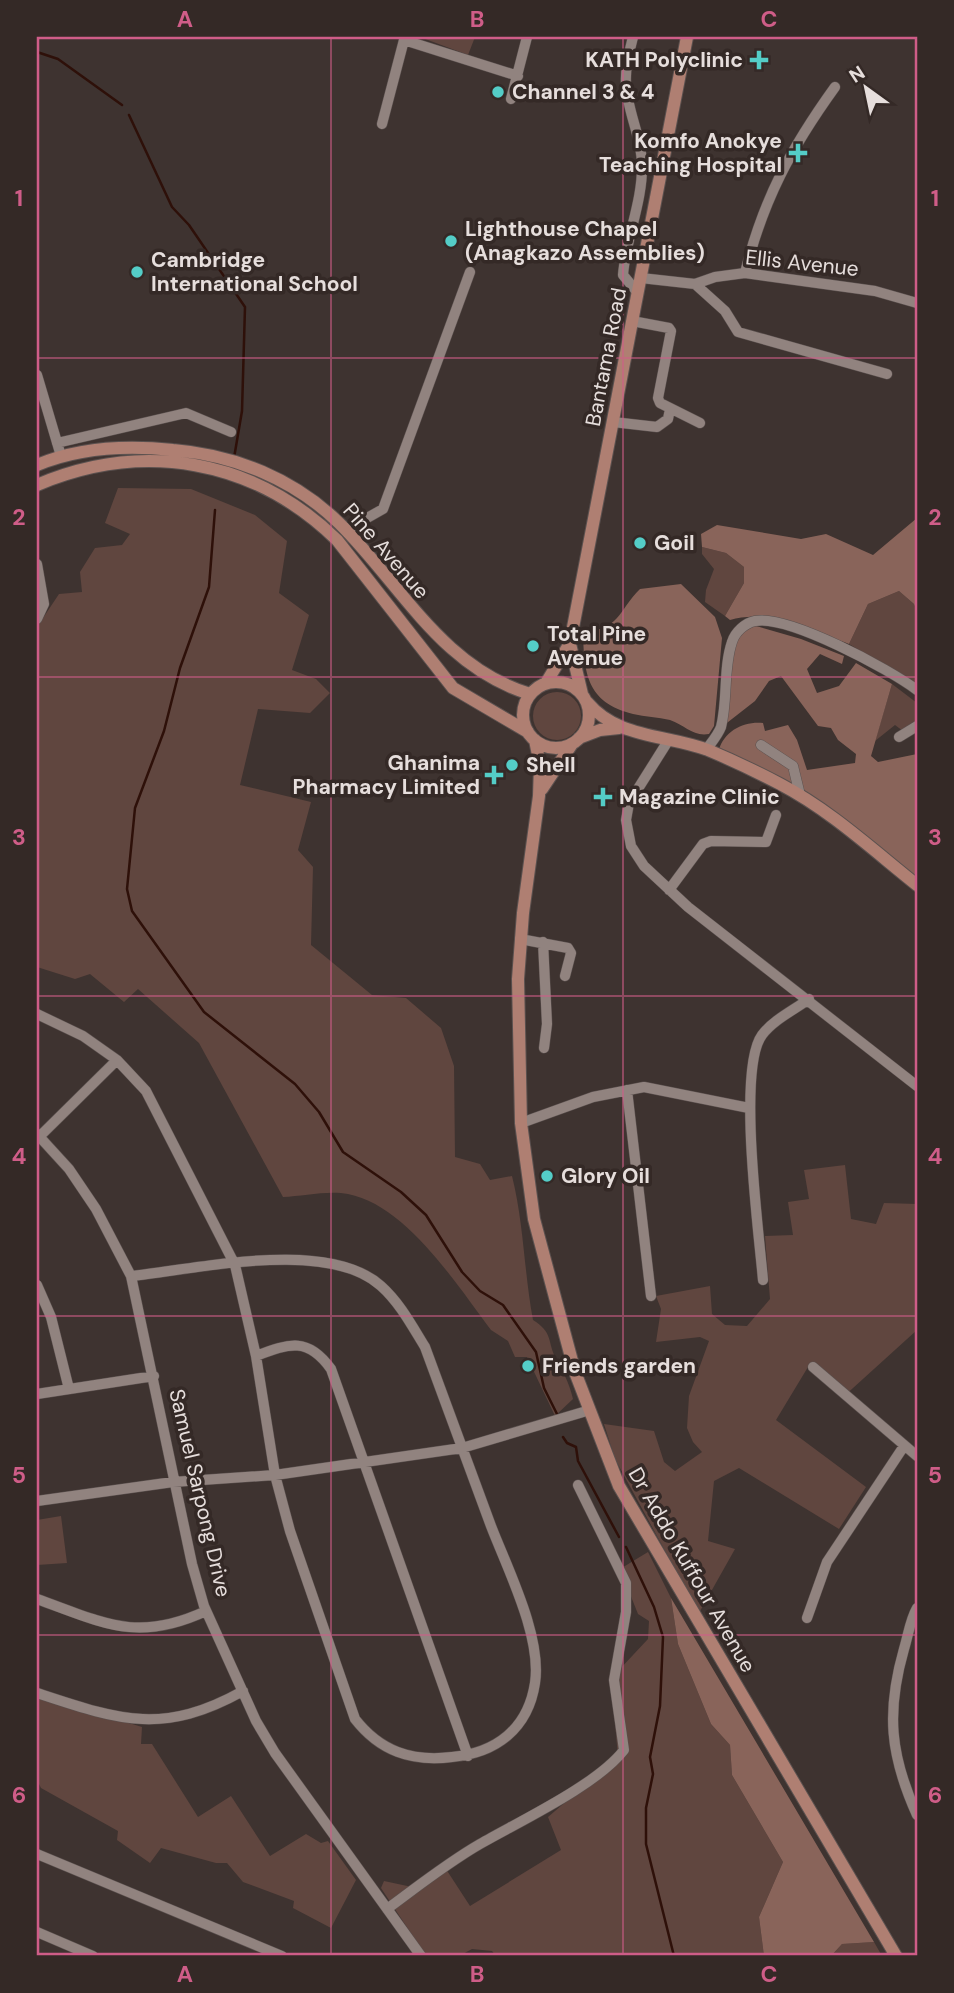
<svg xmlns="http://www.w3.org/2000/svg" width="954" height="1993" font-family="'DM Sans',sans-serif">
  <style>
    .green { fill: #60463f }
    .forest { fill: #89645a }
    .lines { fill: none; stroke-linecap: round; stroke-linejoin: round }
    .stream { stroke: #2e1009; stroke-width: 2.5 }
    .minor-casing { stroke: #5b514f; stroke-width: 11 }
    .major-casing { stroke: #5b514f; stroke-width: 14 }
    .minor { stroke: #91837f; stroke-width: 10 }
    .major { stroke: #af7f72; stroke-width: 12 }
    .grid { fill: none; stroke: #cf5d88; stroke-width: 2; stroke-opacity: 0.55 }
    .poi-dot { fill: #54cdc7; stroke: #342926; stroke-width: 2.5 }
    .labels { text-anchor: middle; dominant-baseline: central; stroke-width: 7; stroke-linejoin: round; paint-order: stroke }
    .poi-label { font-size: 21px; font-weight: bold; fill: #e6dedc; stroke: #342926; text-anchor: start }
    .street-label { font-size: 21px; fill: #e6dedc; stroke: #342926 }
    .neatline { fill: none; stroke: #cf5d88; stroke-width: 2.5 }
    .grid-label { font-size: 23px; text-anchor: middle; font-weight: bold; fill: #cf5d88 }
  </style>
  <rect width="100%" height="100%" fill="#3e3330"/>
  <path class="green" d="M420 37H475L468 55Z
    M118 488 191 489 255 515 287 541 279 593 309 615 292 670 316 679 330 693 310 713 258 709 240 785 311 802 298 850 313 867 311 945 372 995 406 998 441 1028 454 1066 455 1157 480 1164 490 1180 512 1176C524 1224 524 1272 533 1320 553 1333 547 1339 555 1357 563 1372 569 1382 573 1399L555 1416 527 1357H515L508 1341 491 1330C457 1285 406 1205 348 1194 329 1190 303 1196 283 1197L199 1043 138 989 124 1002 90 974 75 979 37 967V627L59 594 82 592 80 572 95 548 122 545 130 534 105 523Z
    M702 547 726 553 744 567V583L725 616 705 602 706 590 714 569 702 554Z
    M899 591 914 604 917 612V685L849 644 868 604Z
    M892 684 917 703V722L903 731 895 725 875 741Z
    M533 716a24 24 0 1 1 48 0a24 24 0 1 1-48 0Z
    M845 1165 851 1219 876 1224 884 1203 917 1204V1330L842 1398 808 1367 776 1420 866 1487 839 1529 739 1468 714 1481 708 1541 735 1549 699 1613 615 1459 604 1424 654 1431 664 1462 675 1471 702 1452 693 1442 687 1428 689 1396 709 1341 700 1337 656 1342 661 1309 656 1296 710 1286 712 1314 725 1325 747 1326 770 1299 765 1236 793 1235 788 1202 809 1199 804 1170Z
    M61 1516 67 1563 37 1565V1520Z
    M648 1552 671 1598 678 1644 711 1724 730 1745 732 1775 783 1862 759 1917 764 1956H496L492 1951 472 1949 459 1956H426L381 1888 384 1881 412 1887 444 1866 470 1906 561 1850 548 1817 618 1757 613 1699 619 1670 648 1639 649 1621 638 1614 620 1569Z
    M37 1695 142 1727 141 1744H152L198 1817 231 1796 270 1856 306 1834 321 1843 328 1841 356 1880 331 1928 293 1908 294 1901 243 1882 227 1863H216L161 1848 150 1863 117 1840 118 1831 41 1788 37 1780Z
    M874 1942 882 1956H831L842 1944Z"/>
  <path class="forest" d="M917 518V612L914 604 899 591 868 604 849 644C813 631 768 608 730 620L725 616 744 583V567L726 553 702 547 701 534 717 525 801 539 826 534 873 555Z
    M681 584 715 617 722 638 714 726 709 734C693 737 685 725 670 720 658 717 645 717 633 714 586 702 584 673 583 631 619 631 618 611 640 589Z
    M756 626 801 639 844 656 842 664 820 654 807 669 817 693 839 686 856 663 892 684 871 756 878 762 917 754V878L719 750C724 731 744 721 763 723L765 731 788 725 797 740 807 770 855 763 856 754 838 740 831 728 818 726 781 676 769 681 755 701 723 726 735 642 748 627Z
    M671 1598 874 1942 842 1944 831 1956H764L759 1917 783 1862 732 1775 730 1745 711 1724 678 1644Z"/>
  <g class="lines">
    <path class="stream" d="M37 52 58 59 122 105
      M129 115 172 207 189 225 245 307 242 411 234 458
      M215 510 209 587 180 668 164 731 135 808 127 889 132 911 204 1012 295 1084 319 1112 343 1152 401 1192 426 1215 462 1272 480 1291 503 1305 536 1352 544 1388 558 1416
      M563 1437 567 1443 576 1447 578 1461 619 1537
      M626 1547 654 1607 663 1637 660 1706 650 1757 653 1774 646 1808V1844L674 1956"/>
    <g class="minor-casing">
      <path id="minor" d="M633 37C629 53 625 68 626 84 627 110 641 136 642 163 643 202 626 237 623 275L638 293
        M511 99 527 37
        M382 124 404 40 518 76
        M745 273C763 200 791 148 835 87
        M641 278 695 284 715 277 745 273 875 291 917 303
        M695 284 725 311 738 332 887 374
        M632 321 669 328 671 331 658 398 660 403 700 423
        M37 375 61 456
        M613 422 657 427 668 419 670 409
        M57 443 186 413 231 432
        M346 530 383 509 470 272
        M37 564 44 604 37 619
        M899 737 917 726
        M668 741 629 803 626 820 631 846 644 866 688 907 917 1086
        M761 745 793 766 800 795
        M706 750C711 743 718 735 721 727 728 700 723 668 732 642 735 632 745 623 755 621 789 615 889 669 917 690
        M669 890 703 844 711 841 766 842 776 815
        M520 939 568 948 571 953 565 976
        M543 942 547 1024 544 1048
        M37 1014 83 1036 117 1060 146 1091 235 1265 256 1356 275 1475 290 1531 355 1719C380 1751 411 1762 452 1757 496 1753 528 1729 535 1683 542 1637 508 1570 491 1526 469 1467 447 1407 425 1347 412 1326 400 1303 381 1286 328 1238 198 1269 131 1276
        M627 1090 651 1296
        M521 1123 593 1097 644 1087 749 1108
        M37 1134 69 1169 96 1209 131 1276 192 1564 204 1606 256 1721 275 1753 421 1956
        M40 1136 117 1060
        M763 1280C759 1233 737 1069 762 1035 773 1020 794 1010 809 999
        M37 1285 51 1317 69 1389
        M256 1356C290 1343 308 1337 331 1369L468 1756
        M813 1367 917 1456
        M37 1394 154 1376
        M37 1501 173 1482 275 1475 462 1448 590 1410
        M37 1599C104 1623 137 1643 206 1611
        M917 1608C910 1620 908 1636 904 1649 886 1712 890 1755 917 1815
        M807 1618 827 1562 904 1446
        M37 1693C119 1720 162 1736 243 1691
        M37 1854 282 1956
        M387 1909C417 1887 447 1863 480 1844 520 1821 597 1785 624 1750L614 1680 626 1612V1583L578 1485
        M37 1932 93 1956"/>
    </g>
    <g class="major-casing">
      <path id="major" d="M37 465C80 447 126 445 173 450 235 455 294 479 339 523 401 584 441 667 530 694
        M37 485C143 440 254 459 337 540L453 688 528 732
        M570 644 582 694
        M523 715a33 33 0 1 1 66 0a33 33 0 1 1-66 0Z
        M546 683 570 643 687 37
        M587 702C618 739 665 734 708 750 732 760 757 772 780 784 830 810 873 850 917 885
        M579 738 600 730 619 728
        M535 740 540 765 539 796 523 913 518 979 521 1123 534 1219 575 1372 619 1486 896 1956
        M542 789 572 744"/>
    </g>
    <use href="#minor" class="minor"/>
    <use href="#major" class="major"/>
  </g>
  <path class="grid" d="M331 37V1956M623 37V1956M37 358H917M37 677H917M37 996H917M37 1316H917M37 1635H917"/>
  <g class="poi-dot">
    <path d="M755.5 49.5h7v7h7v7h-7v7h-7v-7h-7v-7h7z"/>
    <circle cx="498" cy="92" r="7"/>
    <path d="M794.5 142.5h7v7h7v7h-7v7h-7v-7h-7v-7h7z"/>
    <circle cx="451" cy="241" r="7"/>
    <circle cx="137" cy="272" r="7"/>
    <circle cx="640" cy="543" r="7"/>
    <circle cx="533" cy="646" r="7"/>
    <circle cx="512" cy="765" r="7"/>
    <path d="M490.5 764.5h7v7h7v7h-7v7h-7v-7h-7v-7h7z"/>
    <path d="M599.5 786.5h7v7h7v7h-7v7h-7v-7h-7v-7h7z"/>
    <circle cx="547" cy="1176" r="7"/>
    <circle cx="528" cy="1366" r="7"/>
  </g>
  <g class="labels">
    <g class="poi-label">
      <text x="743" y="60" text-anchor="end">KATH Polyclinic</text>
      <text x="512" y="92">Channel 3 &amp; 4</text>
      <text x="782" y="141" text-anchor="end">Komfo Anokye<tspan x="782" dy="24">Teaching Hospital</tspan></text>
      <text x="465" y="229">Lighthouse Chapel<tspan x="465" dy="24">(Anagkazo Assemblies)</tspan></text>
      <text x="151" y="260">Cambridge<tspan x="151" dy="24">International School</tspan></text>
      <text x="654" y="543">Goil</text>
      <text x="547" y="634">Total Pine<tspan x="547" dy="24">Avenue</tspan></text>
      <text x="480" y="763" text-anchor="end">Ghanima<tspan x="480" dy="24">Pharmacy Limited</tspan></text>
      <text x="526" y="765">Shell</text>
      <text x="619" y="797">Magazine Clinic</text>
      <text x="561" y="1176">Glory Oil</text>
      <text x="542" y="1366">Friends garden</text>
    </g>
    <g class="street-label">
      <text transform="translate(802 263) rotate(6)">Ellis Avenue</text>
      <text transform="translate(606 357) rotate(-79)">Bantama Road</text>
      <text transform="translate(386 551) rotate(49)">Pine Avenue</text>
      <text transform="translate(200 1493) rotate(77)">Samuel Sarpong Drive</text>
      <text transform="translate(692 1570) rotate(60)">Dr Addo Kuffour Avenue</text>
    </g>
  </g>
  <rect width="954" height="1993" fill="none" stroke="#342926" stroke-width="77"/>
  <g transform="translate(866 88) rotate(327)" stroke="#342926" stroke-width="5" paint-order="stroke">
  <path d="M0-5L12 26L0 18L-12 26Z" fill="#e6dedc"/>
  <text y="-10" font-size="19" font-weight="bold" text-anchor="middle" fill="#e6dedc">N</text>
  </g>
  <rect x="38" y="38" width="878" height="1916" class="neatline"/>
  <g class="grid-label">
    <text x="185" y="27">A</text>
    <text x="477" y="27">B</text>
    <text x="769" y="27">C</text>
    <text x="19" y="206">1</text>
    <text x="935" y="206">1</text>
    <text x="19" y="525">2</text>
    <text x="935" y="525">2</text>
    <text x="19" y="845">3</text>
    <text x="935" y="845">3</text>
    <text x="19" y="1164">4</text>
    <text x="935" y="1164">4</text>
    <text x="19" y="1483">5</text>
    <text x="935" y="1483">5</text>
    <text x="19" y="1803">6</text>
    <text x="935" y="1803">6</text>
    <text x="185" y="1982">A</text>
    <text x="477" y="1982">B</text>
    <text x="769" y="1982">C</text>
  </g>
</svg>
